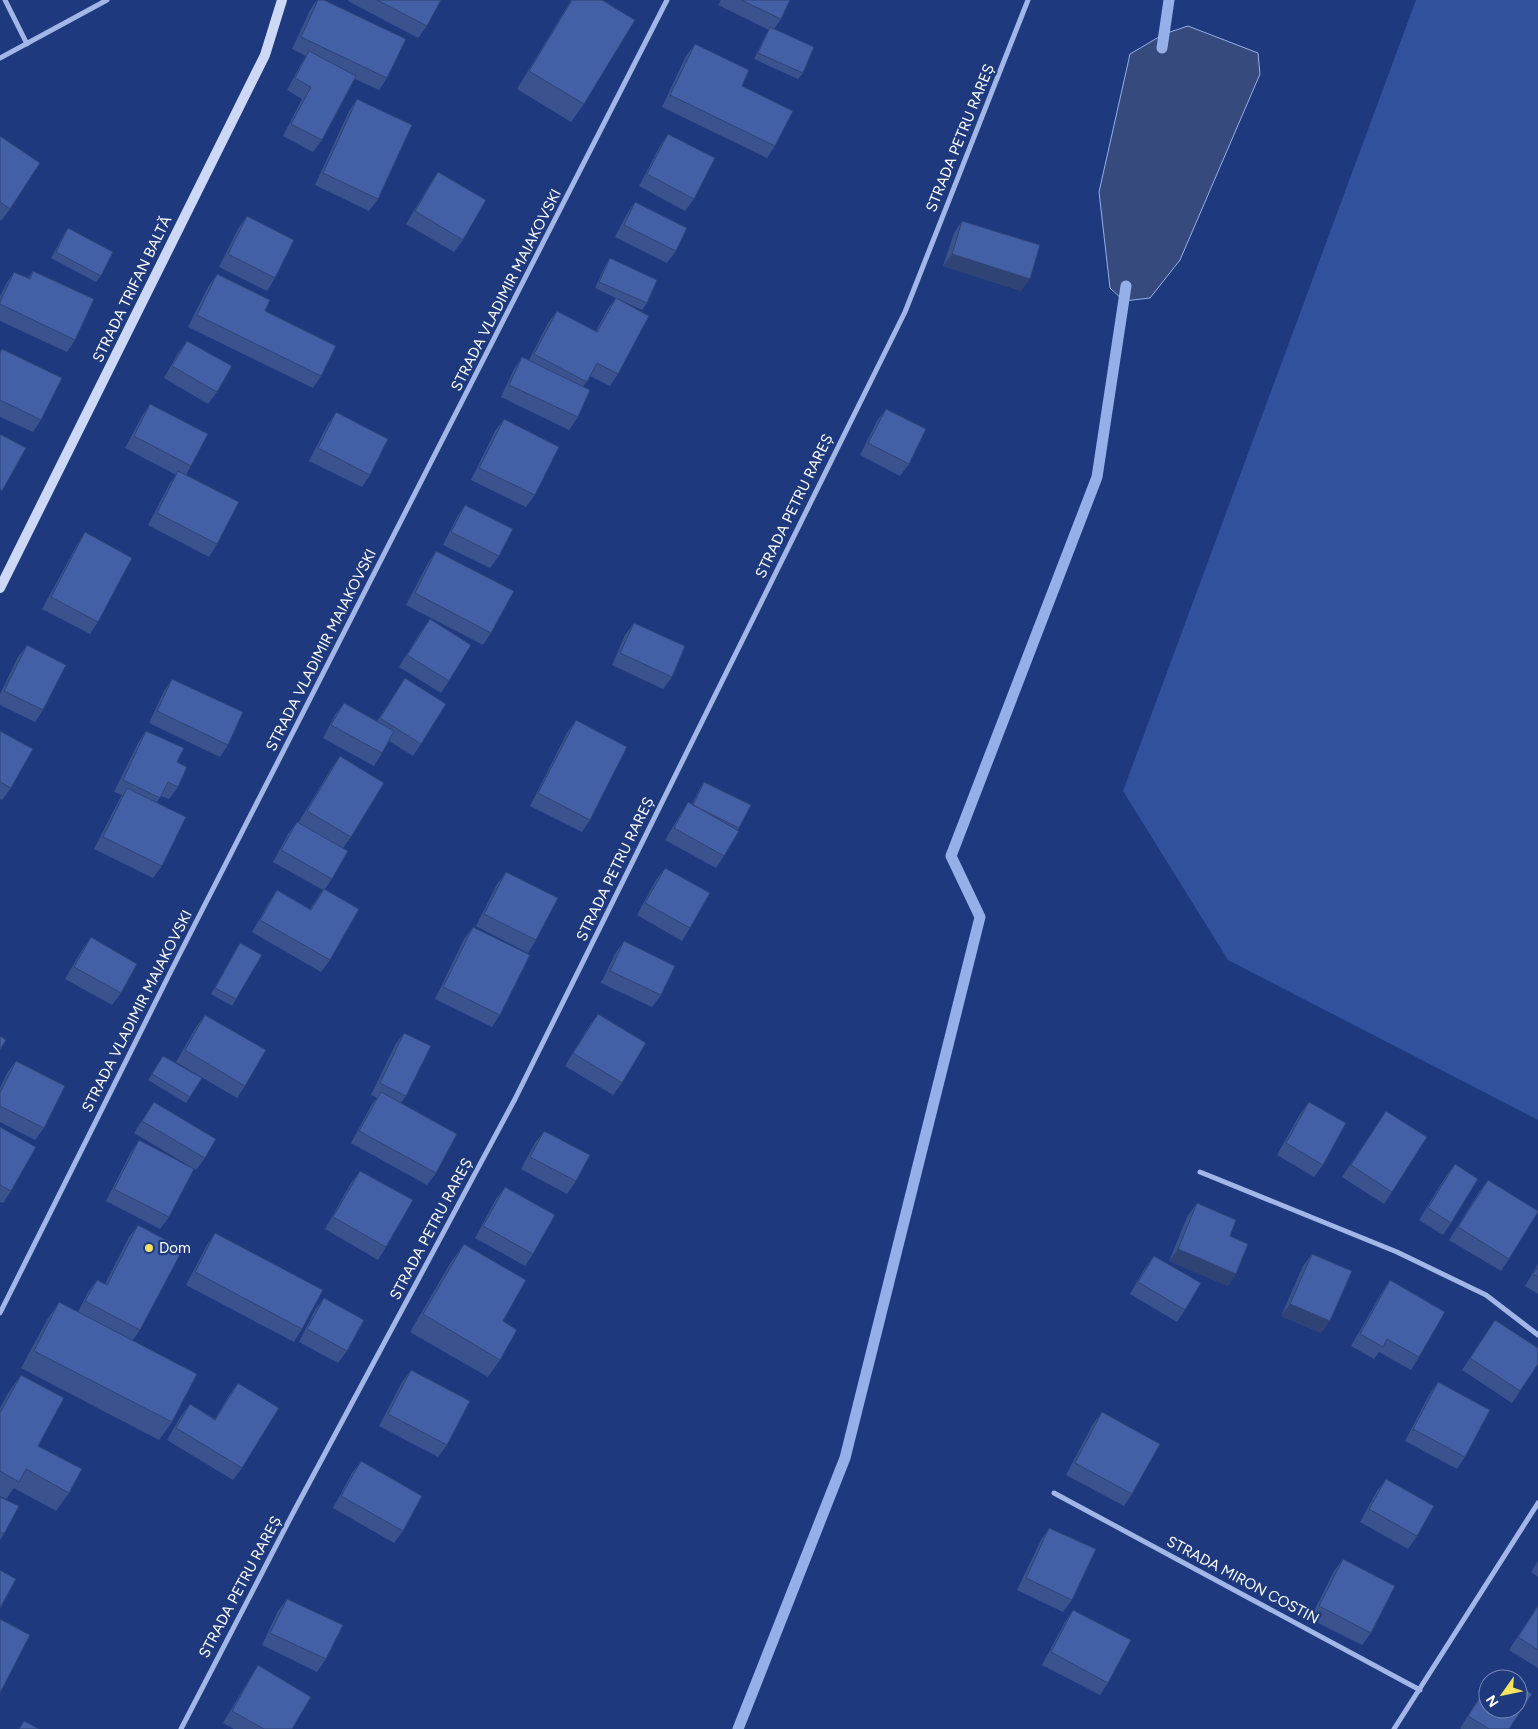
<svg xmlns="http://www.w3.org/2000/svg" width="1538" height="1729" font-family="Figtree,sans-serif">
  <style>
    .green { fill: #31519c }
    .water { fill: #364a7d; stroke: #95afe9 }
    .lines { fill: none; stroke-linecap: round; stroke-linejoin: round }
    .stream { stroke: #95afe9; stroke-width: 11 }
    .street { stroke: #a2b7e8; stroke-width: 5 }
    .secondary { stroke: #ccd8f6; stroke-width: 10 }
    .wall { fill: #3a538f }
    .shaded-wall { fill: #2f4374 }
    .building { fill: #4360a6; stroke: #2f4374 }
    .poi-dot { fill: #f6e261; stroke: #1e397e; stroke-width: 2 }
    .labels { text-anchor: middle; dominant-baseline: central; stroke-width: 4.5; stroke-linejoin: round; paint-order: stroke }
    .street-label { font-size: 15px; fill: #fff; stroke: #1e397e }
    .poi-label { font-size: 15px; fill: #fff; stroke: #1e397e; text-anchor: start }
  </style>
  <rect width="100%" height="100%" fill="#1e397e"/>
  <path class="green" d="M1416 0H1538V1120L1228 960 1123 791Z"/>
  <path class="water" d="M1188 26 1258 53 1260 74 1180 260 1150 298 1124 301 1110 288 1099 192 1130 54 1164 34Z"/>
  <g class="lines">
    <path class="stream" d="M1162 48 1169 0
      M738 1729 845 1458 980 917 951 856 1097 477 1126 286"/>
    <path class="street" d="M5 0 27 44
      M0 58 107 0
      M1200 1172 1397 1252 1486 1295 1538 1335
      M0 1313 171 971 667 0
      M1054 1493 1420 1690
      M181 1729 293 1513 515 1099 905 312 1028 0
      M1394 1729 1538 1503"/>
    <path class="secondary" d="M0 588 265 55 282 0"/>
  </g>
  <path class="wall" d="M317 0H324L387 78 379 90 355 79 322 140 313 152 283 136 302 99 287 90 301 64 306 56 292 49 310 10Z
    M349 0H441L427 26 418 38 348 1Z
    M571 0H602L584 104 571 122 517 89Z
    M721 0H790L781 19 774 29 803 73 798 79 754 59 766 34 769 30 718 5Z
    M695 44 742 86 775 146 767 158 662 107 686 56Z
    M357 99 378 199 369 211 315 185 349 111Z
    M668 134 694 199 685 211 639 186 660 146Z
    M0 136 10 209 1 221 0 220Z
    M438 172 463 240 454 252 406 224 430 184Z
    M635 202 676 251 667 263 615 237 627 214Z
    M247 216 275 278 267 291 219 267 238 229Z
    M962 221 1021 291 943 266 954 233Z
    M68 228 101 276 96 282 51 258 64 234Z
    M610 258 647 303 642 310 616 298 618 374 610 386 590 376 583 387 578 417 569 430 501 397 514 369 522 357 529 360 548 323 557 311 596 331 607 310 616 298 595 288 606 264Z
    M33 271 75 340 67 352 0 321V296L6 284 14 272 28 278Z
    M217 274 265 311 321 376 313 388 188 327 208 287Z
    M187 341 217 392 208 404 164 378 178 353Z
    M2 349 41 420 33 432 0 417V352Z
    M150 404 191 466 186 475 217 544 209 557 148 525 170 483 176 475 125 448 142 416Z
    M886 409 909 464 900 476 860 455 877 421Z
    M336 412 370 475 362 487 309 461 328 424Z
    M504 419 535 495 526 507 471 480 495 431Z
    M465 505 499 556 490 568 443 545 457 517Z
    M85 532 98 622 90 634 42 609 77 545Z
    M436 551 491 633 483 645 406 605 428 563Z
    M430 619 449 681 441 693 399 667 421 631Z
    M634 623 672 677 663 689 612 665 625 635Z
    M27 645 43 710 35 722 0 705V694L18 657Z
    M405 678 421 744 413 756 389 741 382 753 374 766 323 738 335 715 344 703 377 721Z
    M172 679 228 745 220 757 149 723 164 691Z
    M576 720 590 820 582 832 530 806 567 733Z
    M0 731 11 788 2 800 0 799Z
    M146 731 177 762 178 787 169 799 161 796 157 802 162 866 153 878 94 849 119 800 122 795 114 792 138 743Z
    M340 756 351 837 343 848 332 879 325 889 330 960 321 972 252 932 269 902 277 890 310 909 323 890 273 862 288 834 297 822 298 823 331 769Z
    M704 782 739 828 724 856 716 868 665 840 680 815 688 802 692 804 700 788Z
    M665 868 690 928 682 941 637 915 656 880Z
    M506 872 536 940 528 953 476 926 497 884Z
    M473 927 500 1015 492 1027 435 999 464 939Z
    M91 937 121 993 112 1005 65 979 82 950Z
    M624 941 661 995 652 1007 601 983 615 954Z
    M240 943 236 999 232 1006 211 994 236 949Z
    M598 1014 622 1083 613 1095 565 1066 589 1026Z
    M205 1015 245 1086 237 1098 176 1062 196 1027Z
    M404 1033 406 1096 401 1103 436 1173 427 1185 351 1143 372 1104 377 1098 371 1095 395 1045Z
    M163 1056 190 1097 186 1103 148 1080Z
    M16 1061 44 1128 35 1140 0 1122V1088L7 1073Z
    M154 1102 205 1158 196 1170 134 1133Z
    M1309 1102 1323 1165 1314 1177 1277 1155 1300 1114Z
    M1386 1111 1392 1192 1384 1204 1342 1177Z
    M0 1127 11 1191 3 1203 0 1202Z
    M544 1131 576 1181 567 1194 521 1169 535 1143Z
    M139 1140 169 1217 160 1229 106 1201 131 1152Z
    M1455 1164 1451 1223 1443 1235 1419 1220 1446 1176Z
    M360 1171 386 1247 378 1260 325 1229 351 1183Z
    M1488 1180 1509 1259 1501 1271 1449 1240 1479 1192Z
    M505 1187 533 1254 525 1266 475 1238 496 1199Z
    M1197 1203 1230 1236 1236 1274 1228 1286 1169 1261 1188 1215Z
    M138 1225 140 1330 133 1340 172 1422 159 1440 21 1368 47 1320 59 1302 78 1312 88 1292 97 1280 105 1284 129 1237Z
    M215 1233 302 1329 294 1342 186 1285 207 1245Z
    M464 1244 503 1321 500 1360 488 1377 410 1332 451 1262Z
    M1312 1254 1321 1333 1281 1316 1303 1266Z
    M1154 1256 1185 1310 1177 1322 1130 1294 1145 1268Z
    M1538 1264V1294L1525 1286Z
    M1390 1280 1419 1357 1411 1370 1379 1352 1374 1359 1351 1346 1382 1292Z
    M324 1298 347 1351 338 1363 299 1342 315 1310Z
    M1487 1332 1520 1391 1512 1403 1462 1370Z
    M411 1370 447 1445 438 1457 379 1426 402 1382Z
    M21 1375 38 1446 69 1493 56 1511 14 1488 6 1499 0 1496V1408L8 1393Z
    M1438 1382 1465 1457 1457 1469 1405 1441 1429 1395Z
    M238 1383 242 1468 233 1480 167 1440 181 1416 190 1404 215 1419 229 1395Z
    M1102 1412 1132 1494 1124 1506 1066 1475 1093 1424Z
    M361 1461 403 1531 394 1543 333 1508 352 1473Z
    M1386 1479 1417 1536 1408 1549 1360 1522 1377 1491Z
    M0 1497 4 1534 0 1540Z
    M1049 1528 1072 1600 1063 1612 1017 1590 1041 1540Z
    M1343 1559 1371 1633 1362 1645 1310 1619 1334 1571Z
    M1538 1561V1577L1531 1572Z
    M287 1599 326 1659 317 1672 262 1645 278 1611Z
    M1538 1605V1668L1509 1650Z
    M1073 1610 1108 1683 1100 1695 1042 1665 1065 1622Z
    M258 1665 292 1729H234L223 1723 250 1678Z
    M1488 1684V1709L1509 1729H1461L1460 1728Z"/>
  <path class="shaded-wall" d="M952 254 1030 279 1021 291 943 266Z
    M1178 1249 1236 1274 1228 1286 1169 1261Z
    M1290 1304 1330 1321 1321 1333 1281 1316Z"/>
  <path class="building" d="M318 0H324L406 39 387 78 301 37Z
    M377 0H441L427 26Z
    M572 0H602L635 20 584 104 529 71Z
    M741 0H790L781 19Z
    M770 27 814 47 803 73 758 53Z
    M695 44 749 70 742 86 793 111 775 146 670 95Z
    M309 51 356 76 322 140 291 124 311 87 295 78Z
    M357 99 412 125 378 199 323 173Z
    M668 134 715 158 694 199 647 174Z
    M0 136 40 163 10 209 0 202Z
    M438 172 486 200 463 240 415 211Z
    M635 202 687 228 676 251 624 225Z
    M247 216 294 240 275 278 228 254Z
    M962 221 1040 245 1030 279 952 254Z
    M68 228 113 252 101 276 56 252Z
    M610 258 657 280 647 303 599 282Z
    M33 271 94 299 75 340 0 304V302L14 272 30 279Z
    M217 274 270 300 265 311 336 346 321 376 197 315Z
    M616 298 649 316 618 374 597 363 587 382 534 354 557 311 597 332Z
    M187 341 232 366 217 392 172 366Z
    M2 349 62 378 41 420 0 400V353Z
    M522 357 590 390 578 417 509 385Z
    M150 404 208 434 191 466 134 436Z
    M886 409 926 429 909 464 868 443Z
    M336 412 388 439 370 475 318 448Z
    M504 419 559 447 535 495 479 468Z
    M0 434 26 448 2 491 0 489Z
    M178 471 239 502 217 544 157 513Z
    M465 505 513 529 499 556 451 532Z
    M85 532 132 558 98 622 51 597Z
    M436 551 514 591 491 633 415 593Z
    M430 619 471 645 449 681 407 655Z
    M634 623 685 646 672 677 620 653Z
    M27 645 66 665 43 710 4 691Z
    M405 678 446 704 421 744 380 718Z
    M172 679 243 712 228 745 157 711Z
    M344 703 394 731 382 753 331 725Z
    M576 720 627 747 590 820 538 793Z
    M0 731 33 749 11 788 0 782Z
    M146 731 184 748 177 762 187 767 178 787 168 782 160 798 123 780Z
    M340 756 384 783 351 837 307 811Z
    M704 782 751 805 739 828 693 805Z
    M127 788 186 817 162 866 103 837Z
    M688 802 739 831 724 856 674 828Z
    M297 822 348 851 332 879 281 850Z
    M665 868 710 893 690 928 645 903Z
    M506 872 558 898 536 940 484 914Z
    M324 889 359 909 330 960 260 920 277 890 311 910Z
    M473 927 530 955 500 1015 443 987Z
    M91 937 137 964 121 993 74 967Z
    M624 941 675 966 661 995 610 971Z
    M240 943 262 955 236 999 215 988Z
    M598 1014 646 1043 622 1083 573 1053Z
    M205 1015 266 1050 245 1086 185 1050Z
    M404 1033 431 1046 406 1096 380 1083Z
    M0 1036 6 1040 0 1050Z
    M163 1056 202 1078 190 1097 152 1074Z
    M16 1061 65 1086 44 1128 0 1106V1093Z
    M381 1092 457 1134 436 1173 359 1131Z
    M154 1102 216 1139 205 1158 142 1121Z
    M1309 1102 1346 1123 1323 1165 1286 1143Z
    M1386 1111 1427 1137 1392 1192 1351 1165Z
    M0 1127 36 1147 11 1191 0 1185Z
    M544 1131 590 1155 576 1181 530 1157Z
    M139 1140 194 1169 169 1217 114 1189Z
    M1455 1164 1478 1179 1451 1223 1428 1208Z
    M360 1171 413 1200 386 1247 333 1217Z
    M1488 1180 1538 1211V1212L1509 1259 1458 1227Z
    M505 1187 555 1215 533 1254 483 1226Z
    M1197 1203 1236 1220 1230 1236 1248 1244 1236 1274 1178 1249Z
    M138 1225 183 1249 140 1330 85 1301 97 1280 107 1285Z
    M215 1233 323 1290 302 1329 195 1272Z
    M464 1244 526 1280 503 1321 517 1330 500 1360 423 1314Z
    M1312 1254 1352 1271 1330 1321 1290 1304Z
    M1154 1256 1201 1283 1185 1310 1138 1282Z
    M1538 1267V1277L1533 1274Z
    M1390 1280 1445 1312 1419 1357 1387 1339 1383 1347 1360 1334Z
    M324 1298 364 1320 347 1351 307 1329Z
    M59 1302 197 1374 172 1422 34 1351Z
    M1495 1320 1538 1348V1364L1520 1391 1470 1358Z
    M411 1370 470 1401 447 1445 388 1414Z
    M21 1375 64 1398 38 1446 82 1469 69 1493 26 1469 19 1482 0 1471V1413Z
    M1438 1382 1490 1410 1465 1457 1413 1429Z
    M238 1383 279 1408 242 1468 176 1428 190 1404 215 1420Z
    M1102 1412 1160 1444 1132 1494 1075 1463Z
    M361 1461 422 1496 403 1531 341 1496Z
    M1386 1479 1434 1506 1417 1536 1369 1509Z
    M0 1497 19 1506 4 1534 0 1532Z
    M1049 1528 1096 1549 1072 1600 1026 1578Z
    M1343 1559 1395 1586 1371 1633 1319 1606Z
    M0 1570 16 1579 0 1608Z
    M287 1599 343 1625 326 1659 270 1633Z
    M1538 1606V1650L1518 1637Z
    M1073 1610 1131 1640 1108 1683 1051 1652Z
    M0 1619 30 1635 0 1693Z
    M258 1665 311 1697 292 1729H264L232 1711Z
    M1497 1671 1508 1679H1492Z
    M1488 1685V1709H1518V1685L1532 1694 1509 1729H1489L1468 1716Z
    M24 1721 39 1729H19Z"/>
  <circle class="poi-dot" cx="149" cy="1248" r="5"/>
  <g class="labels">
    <g class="street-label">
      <text transform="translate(960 138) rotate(-68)">STRADA PETRU RAREȘ</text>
      <text transform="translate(132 289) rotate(-64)">STRADA TRIFAN BALTĂ</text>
      <text transform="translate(506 290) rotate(-63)">STRADA VLADIMIR MAIAKOVSKI</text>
      <text transform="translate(794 506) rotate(-64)">STRADA PETRU RAREȘ</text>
      <text transform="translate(321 650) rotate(-63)">STRADA VLADIMIR MAIAKOVSKI</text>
      <text transform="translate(615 869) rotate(-64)">STRADA PETRU RAREȘ</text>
      <text transform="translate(137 1011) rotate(-63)">STRADA VLADIMIR MAIAKOVSKI</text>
      <text transform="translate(431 1229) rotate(-62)">STRADA PETRU RAREȘ</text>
      <text transform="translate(1243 1580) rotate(28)">STRADA MIRON COSTIN</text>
      <text transform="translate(240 1587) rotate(-62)">STRADA PETRU RAREȘ</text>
    </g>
    <g class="poi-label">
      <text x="159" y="1248">Dom</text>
    </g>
  </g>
  <g transform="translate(1503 1694) rotate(237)"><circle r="24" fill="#1e397e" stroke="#7888b2"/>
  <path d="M0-4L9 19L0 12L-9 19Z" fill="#f6e261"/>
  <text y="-8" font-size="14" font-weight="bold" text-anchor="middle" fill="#ffffff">N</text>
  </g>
</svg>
